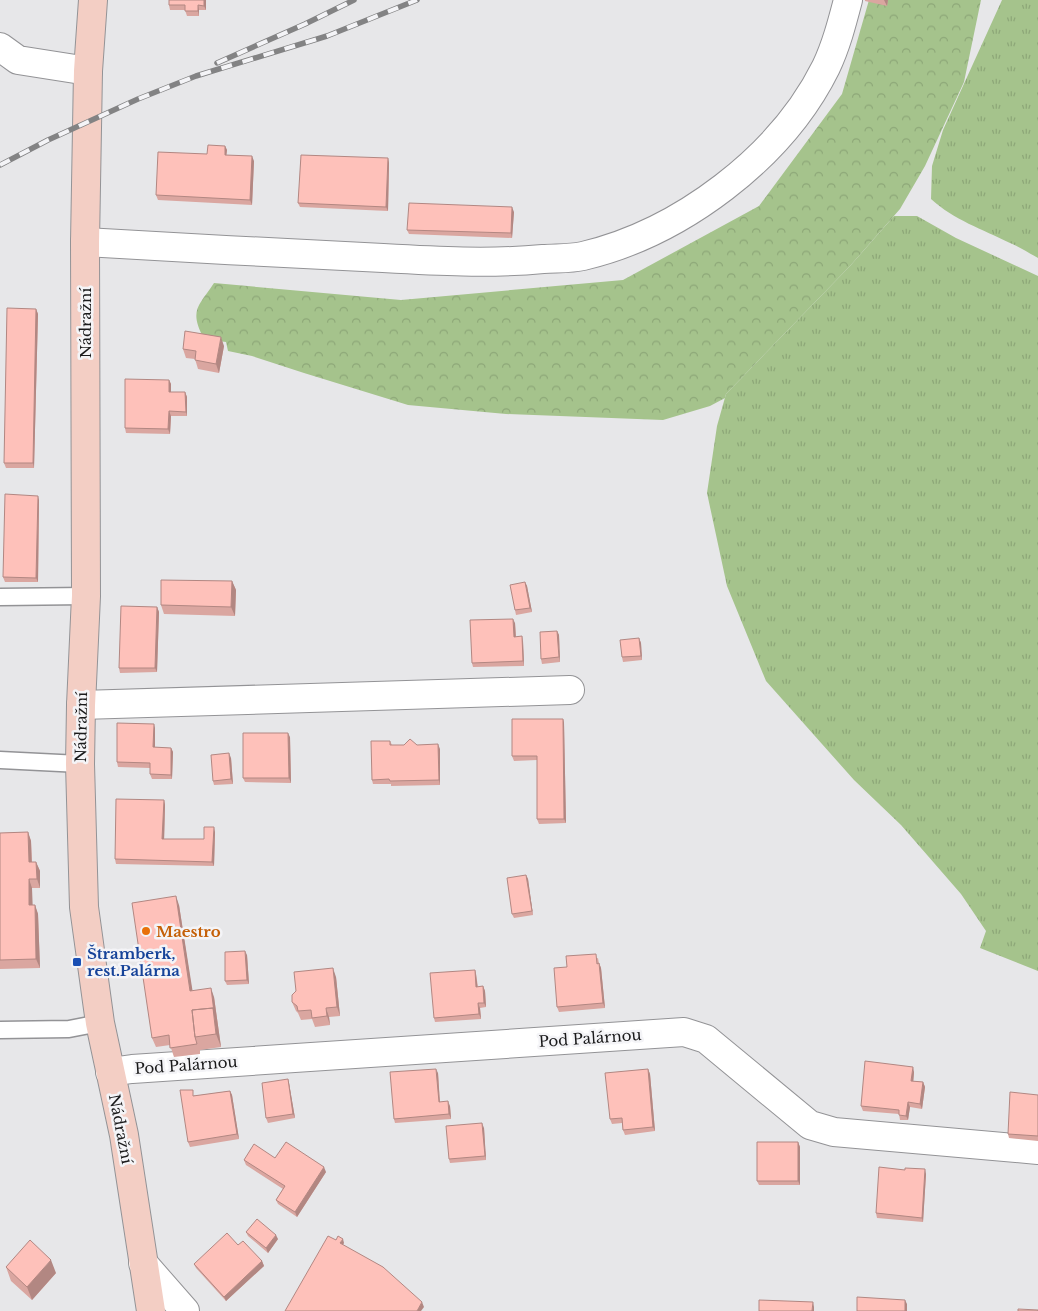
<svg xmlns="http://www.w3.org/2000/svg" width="1038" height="1311" font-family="'Libre Baskerville',serif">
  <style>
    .grass { fill: url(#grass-tufts) }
    .forest { fill: url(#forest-crowns) }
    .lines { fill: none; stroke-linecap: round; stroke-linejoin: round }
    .service-casing { stroke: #939396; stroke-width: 19 }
    .minor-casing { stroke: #939396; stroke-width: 30 }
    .secondary-casing { stroke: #939396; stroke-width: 30 }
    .service { stroke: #fff; stroke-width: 16 }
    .minor { stroke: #fff; stroke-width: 28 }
    .secondary { stroke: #f3cec4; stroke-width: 28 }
    .rail-casing { stroke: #838384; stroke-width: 5.5 }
    .rail { stroke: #f4f4f7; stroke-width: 4; stroke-dasharray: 11; stroke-linecap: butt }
    .wall { fill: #daa6a0 }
    .shaded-wall { fill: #b28782 }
    .building { fill: #fec1ba; stroke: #b28782 }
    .food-dot { fill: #e8710a; stroke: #f4f4f7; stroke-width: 2 }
    .transit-dot { fill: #1a4fb4; stroke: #f4f4f7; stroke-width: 2 }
    .labels { text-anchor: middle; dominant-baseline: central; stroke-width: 5; stroke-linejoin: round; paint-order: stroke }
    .street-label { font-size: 15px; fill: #1a1a1b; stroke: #f4f4f7 }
    .food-label { font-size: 15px; font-weight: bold; fill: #c56008; stroke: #f4f4f7; text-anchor: start }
    .transit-label { font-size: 15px; font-weight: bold; fill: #164399; stroke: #f4f4f7; text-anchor: start }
  </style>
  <defs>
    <pattern id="grass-tufts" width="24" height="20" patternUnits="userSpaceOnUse" patternTransform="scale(1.25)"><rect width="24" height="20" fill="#a5c38c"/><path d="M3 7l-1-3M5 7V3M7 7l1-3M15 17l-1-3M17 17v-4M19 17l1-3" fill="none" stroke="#8da778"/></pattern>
    <pattern id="forest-crowns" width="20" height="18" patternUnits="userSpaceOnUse" patternTransform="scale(1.25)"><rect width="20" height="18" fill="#a5c38c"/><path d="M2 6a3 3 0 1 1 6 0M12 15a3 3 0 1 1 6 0" fill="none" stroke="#8da778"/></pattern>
  </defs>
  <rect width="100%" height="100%" fill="#e7e7e9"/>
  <path class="grass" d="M1002 0H1038V258C1029 253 1020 247 1010 243 982 229 954 220 931 199L932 166 943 130Z
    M894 216H917L956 238 1038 276V971L980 948 986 931 961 894 901 825 854 780 766 681 727 586 707 493 717 426 726 394 850 266Z"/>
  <path class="forest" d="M869 0H981L964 82 925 166 900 209 850 266 726 394 725 398 710 406 663 420 506 414 408 405 304 373 252 356 228 351 226 342 204 339C189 310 198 307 214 283L401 300 623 280 759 206 842 94Z"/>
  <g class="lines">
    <g class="service-casing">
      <path id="service" d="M0 597 86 596
        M0 760 80 764
        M0 1030 69 1029 100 1023"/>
    </g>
    <g class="minor-casing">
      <path id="minor" d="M0 47 18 60 88 71
        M85 242C184 248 284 253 383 258 436 261 490 264 543 259 556 258 570 259 583 256 680 233 781 158 826 67 836 46 842 23 848 0
        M81 705 570 690
        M110 1072 132 1069 684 1032 706 1039 810 1125 834 1132 1038 1150
        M143 1263 185 1311"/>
    </g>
    <g class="secondary-casing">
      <path id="secondary" d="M93 0 88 71 85 242 86 596 81 705 80 764 84 907 100 1023 124 1135 151 1311"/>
    </g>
    <use href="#service" class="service"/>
    <use href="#minor" class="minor"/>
    <use href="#secondary" class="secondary"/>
    <g class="rail-casing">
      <path id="rail" d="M217 63 305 24 354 0
        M0 165 48 140 138 99 196 76 327 36 417 0"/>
    </g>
    <use href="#rail" class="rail"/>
  </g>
  <path class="wall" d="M169 0H206V10H199V16H187L185 10H170L169 5Z
    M865 0H888L887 6 865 1Z
    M225 146 227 150 226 155 254 161 252 205 158 200 156 195 207 154Z
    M388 158 389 163 388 211 300 207 298 203Z
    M514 212 512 238 409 234 407 230Z
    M36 309 38 314 34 468H6L4 463Z
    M224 346 219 373 198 369 195 359 186 358 183 349Z
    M169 380 171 384V392H185L187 397V416H171L170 434 126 433 125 428Z
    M39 500 38 582H5L3 577Z
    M232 581 236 590 235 616 164 614 161 605Z
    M525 582 527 586 532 612 516 615 515 610Z
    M157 607 159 612 157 672 120 673 119 668Z
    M515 623 516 637 523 641 524 666 473 667 472 663Z
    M557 631 559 635 560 662 542 664 541 659Z
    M639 638 641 643 642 660 623 662 622 657Z
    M563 719 564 723 566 823 539 824 537 819V760L514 761 512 756Z
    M155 728V747L171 748 173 752 172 779H152L150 774V768L118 767 117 762Z
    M290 737 291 783 245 782 243 778Z
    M390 741 392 745H417L440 749V785L391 786V784H373L372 780Z
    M231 758 233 784 214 785 213 781Z
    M164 800 165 805 164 839H204L215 832 214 866 116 864 115 859Z
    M28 832 31 841 32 862H36L40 871V888H32V905H35L38 914 40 968 0 969V833Z
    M526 875 528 879 533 915 514 918 512 914Z
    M179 905 192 991 214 997 221 1047 200 1050V1054L174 1057 170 1045 156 1047 152 1038Z
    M247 955 249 984 227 985 225 981Z
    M598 958 599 964V963L601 968 605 1008 559 1012 557 1007 567 967Z
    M475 970 476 974 478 987 483 986 485 991 486 1007 480 1008 481 1019 435 1022 434 1018Z
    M336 977 340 1016 329 1017 330 1025 315 1027 312 1019 301 1020 298 1013 296 1011 292 1002Z
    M648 1069 650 1074 655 1131 625 1135 623 1130 622 1123 612 1124 610 1119Z
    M914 1072 913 1081 923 1082 925 1087 922 1109 910 1107 908 1120H900L899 1114 863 1111 861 1106Z
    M438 1073 440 1102 450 1106 451 1119 395 1123 394 1119Z
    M288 1079 289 1083 295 1118 268 1123 266 1118Z
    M230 1091 232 1095 239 1139 190 1147 188 1142 195 1095 194 1096Z
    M1038 1095V1141L1009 1138 1008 1134Z
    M484 1128 486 1160 450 1163 449 1159Z
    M798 1142 800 1147V1185H759L757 1181Z
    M275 1158 326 1172 297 1217 278 1204 276 1200 283 1189 246 1165 244 1160Z
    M926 1174 923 1222 877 1218 876 1213Z
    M246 1232 278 1239 268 1253 248 1236Z
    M238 1245 262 1261 264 1266 226 1301 196 1268 194 1264Z
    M6 1267 56 1273 32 1300 11 1281Z"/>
  <path class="shaded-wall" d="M204 0H206V10L204 6Z
    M884 0H888L887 6Z
    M198 5 199 10V16L198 11Z
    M225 146 227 150 226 159 225 155Z
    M252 156 254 161 252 205 250 200Z
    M388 158 389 163 388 211 386 207Z
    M512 207 514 212 512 238 511 233Z
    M36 309 38 314 34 468 33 463Z
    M221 337 224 346 219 373 216 364Z
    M169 380 171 384V397L169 392Z
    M185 392 187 397V416L186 412Z
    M169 411 171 416 170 434 168 429Z
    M38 496 39 500 38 582 36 578Z
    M232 581 236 590 235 616 231 607Z
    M525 582 527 586 532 612 530 608Z
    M157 607 159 612 157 672 155 668Z
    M513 619 515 623 516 641 514 637Z
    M557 631 559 635 560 662 559 657Z
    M522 636 523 641 524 666 523 661Z
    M639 638 641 643 642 660 641 656Z
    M563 719 564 723 566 823 564 819Z
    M154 724 155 728V751L153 747Z
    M288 733 290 737 291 783 289 778Z
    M438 744 440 749V785L439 780Z
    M171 748 173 752 172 779 171 775Z
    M229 753 231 758 233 784 231 779Z
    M164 800 165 805 164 843 162 839Z
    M214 827 215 832 214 866 212 862Z
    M28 832 31 841 32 872 29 862Z
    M36 862 40 871V888L37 879Z
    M526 875 528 879 533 915 532 911Z
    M29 879 32 888 33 914 29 905Z
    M176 896 179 905 194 1000 190 991Z
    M35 905 38 914 40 968 36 959Z
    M245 951 247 955 249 984 247 980Z
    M599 963 601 968 605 1008 603 1003Z
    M333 968 336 977 340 1016 337 1007Z
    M475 970 476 974 478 992 476 987Z
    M483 986 485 991 486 1007 484 1003Z
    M211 988 214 997 221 1047 216 1034Z
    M478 1003 480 1008 481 1019 479 1014Z
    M326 1008 329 1017 330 1025 327 1016Z
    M913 1067 914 1072 913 1086 911 1081Z
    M436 1069 438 1073 440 1106 439 1102Z
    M648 1069 650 1074 655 1131 653 1127Z
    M288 1079 289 1083 295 1118 293 1114Z
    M923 1082 925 1087 922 1109 920 1104Z
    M230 1091 232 1095 239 1139 237 1134Z
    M448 1101 450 1106 451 1119 449 1114Z
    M908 1102 910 1107 908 1120 906 1116Z
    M482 1123 484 1128 486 1160 485 1156Z
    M798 1142 800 1147V1185L798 1181Z
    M324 1167 326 1172 297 1217 295 1212Z
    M925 1169 926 1174 923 1222 922 1218Z
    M276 1235 278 1239 268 1253 266 1248Z
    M343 1239 344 1243 342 1247 340 1243Z
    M51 1260 56 1273 32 1300 27 1287Z
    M262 1261 264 1266 226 1301 224 1297Z
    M905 1300 907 1304V1311H905Z
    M422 1302 424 1307 421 1311H417Z
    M813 1302 814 1307V1311H812Z"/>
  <path class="building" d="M169 0H204V6L198 5V11H185V5H169Z
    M208 145 225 146V155L252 156 250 200 156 195 158 152 207 154Z
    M301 155 388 158 386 207 298 203Z
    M409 203 512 207 511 233 407 230Z
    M7 308 36 309 33 463H4Z
    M185 331 221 337 216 364 195 360 196 351 183 349Z
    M125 379 169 380V392H185L186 412 169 411 168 429 125 428Z
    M5 494 38 496 36 578 3 577Z
    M161 580 232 581 231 607 161 605Z
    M525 582 530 608 515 610 510 585Z
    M121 606 157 607 155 668H119Z
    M513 619 514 637 522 636 523 661 472 663 470 620Z
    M557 631 559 657 541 659 540 632Z
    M639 638 641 656 622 657 620 640Z
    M512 719H563L564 819H537V756H512Z
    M117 723 154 724 153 747 171 748V775L150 774V763L117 762Z
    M243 733H288L289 778H243Z
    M410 739 417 745 438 744 439 780 390 781 389 779 372 780 371 741H390V745H404Z
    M229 753 231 779 213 781 211 755Z
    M116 799 164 800 162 839H204V827H214L212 862 115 859Z
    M28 832 29 862H36L37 879H29V905H35L36 959 0 960V833Z
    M526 875 532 911 512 914 507 878Z
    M176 896 190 991 211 988 214 1012 213 1008 192 1010 195 1037 197 1044 170 1048 169 1035 152 1038 132 903Z
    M245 951 247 980 225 981V952Z
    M596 954 597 964 599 963 603 1003 557 1007 554 968 567 967 566 956Z
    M333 968 337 1007 326 1008 327 1016 312 1018 311 1010 298 1011 297 1006 292 1002V995L296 991 294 972Z
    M475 970 476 987 483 986 484 1003H478L479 1014 434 1018 430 973Z
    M213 1008 216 1034 195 1037 192 1010Z
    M865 1061 913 1067 911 1081 923 1082 920 1104 908 1102 906 1116 899 1115V1110L861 1106Z
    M436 1069 439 1102 448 1101 449 1114 394 1119 390 1072Z
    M648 1069 653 1127 623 1130 622 1118 610 1119 605 1073Z
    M288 1079 293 1114 266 1118 262 1083Z
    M180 1090H193V1096L230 1091 237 1134 188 1142Z
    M1010 1092 1038 1095V1136L1008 1134Z
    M482 1123 485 1156 449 1159 446 1126Z
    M286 1142 324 1167 295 1212 276 1200 285 1186 244 1160 254 1144 275 1158Z
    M757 1142H798V1181H757Z
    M879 1167 905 1170V1168L925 1169 922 1218 876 1213Z
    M257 1219 276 1235 266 1248 246 1232Z
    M227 1233 238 1245 243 1241 262 1261 224 1297 194 1264Z
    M328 1236 336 1240 338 1236 343 1239 340 1243 383 1267 422 1302 417 1311H285Z
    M30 1240 51 1260 27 1287 6 1267Z
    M857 1297 905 1300V1311H857Z
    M759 1300 813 1302 812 1311H759Z
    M1018 1309 1038 1310V1311H1018Z"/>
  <circle class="food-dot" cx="146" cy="931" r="5"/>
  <rect class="transit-dot" x="72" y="957" width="10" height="10" rx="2.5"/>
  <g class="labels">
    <g class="street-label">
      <text transform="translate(85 323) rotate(-90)">Nádražní</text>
      <text transform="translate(81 727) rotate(-89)">Nádražní</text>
      <text transform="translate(590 1038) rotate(-4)">Pod Palárnou</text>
      <text transform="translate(186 1065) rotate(-4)">Pod Palárnou</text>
      <text transform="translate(121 1129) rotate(79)">Nádražní</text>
    </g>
    <g class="food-label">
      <text x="156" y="931">Maestro</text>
    </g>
    <g class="transit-label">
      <text x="87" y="953">Štramberk,<tspan x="87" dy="17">rest.Palárna</tspan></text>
    </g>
  </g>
</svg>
